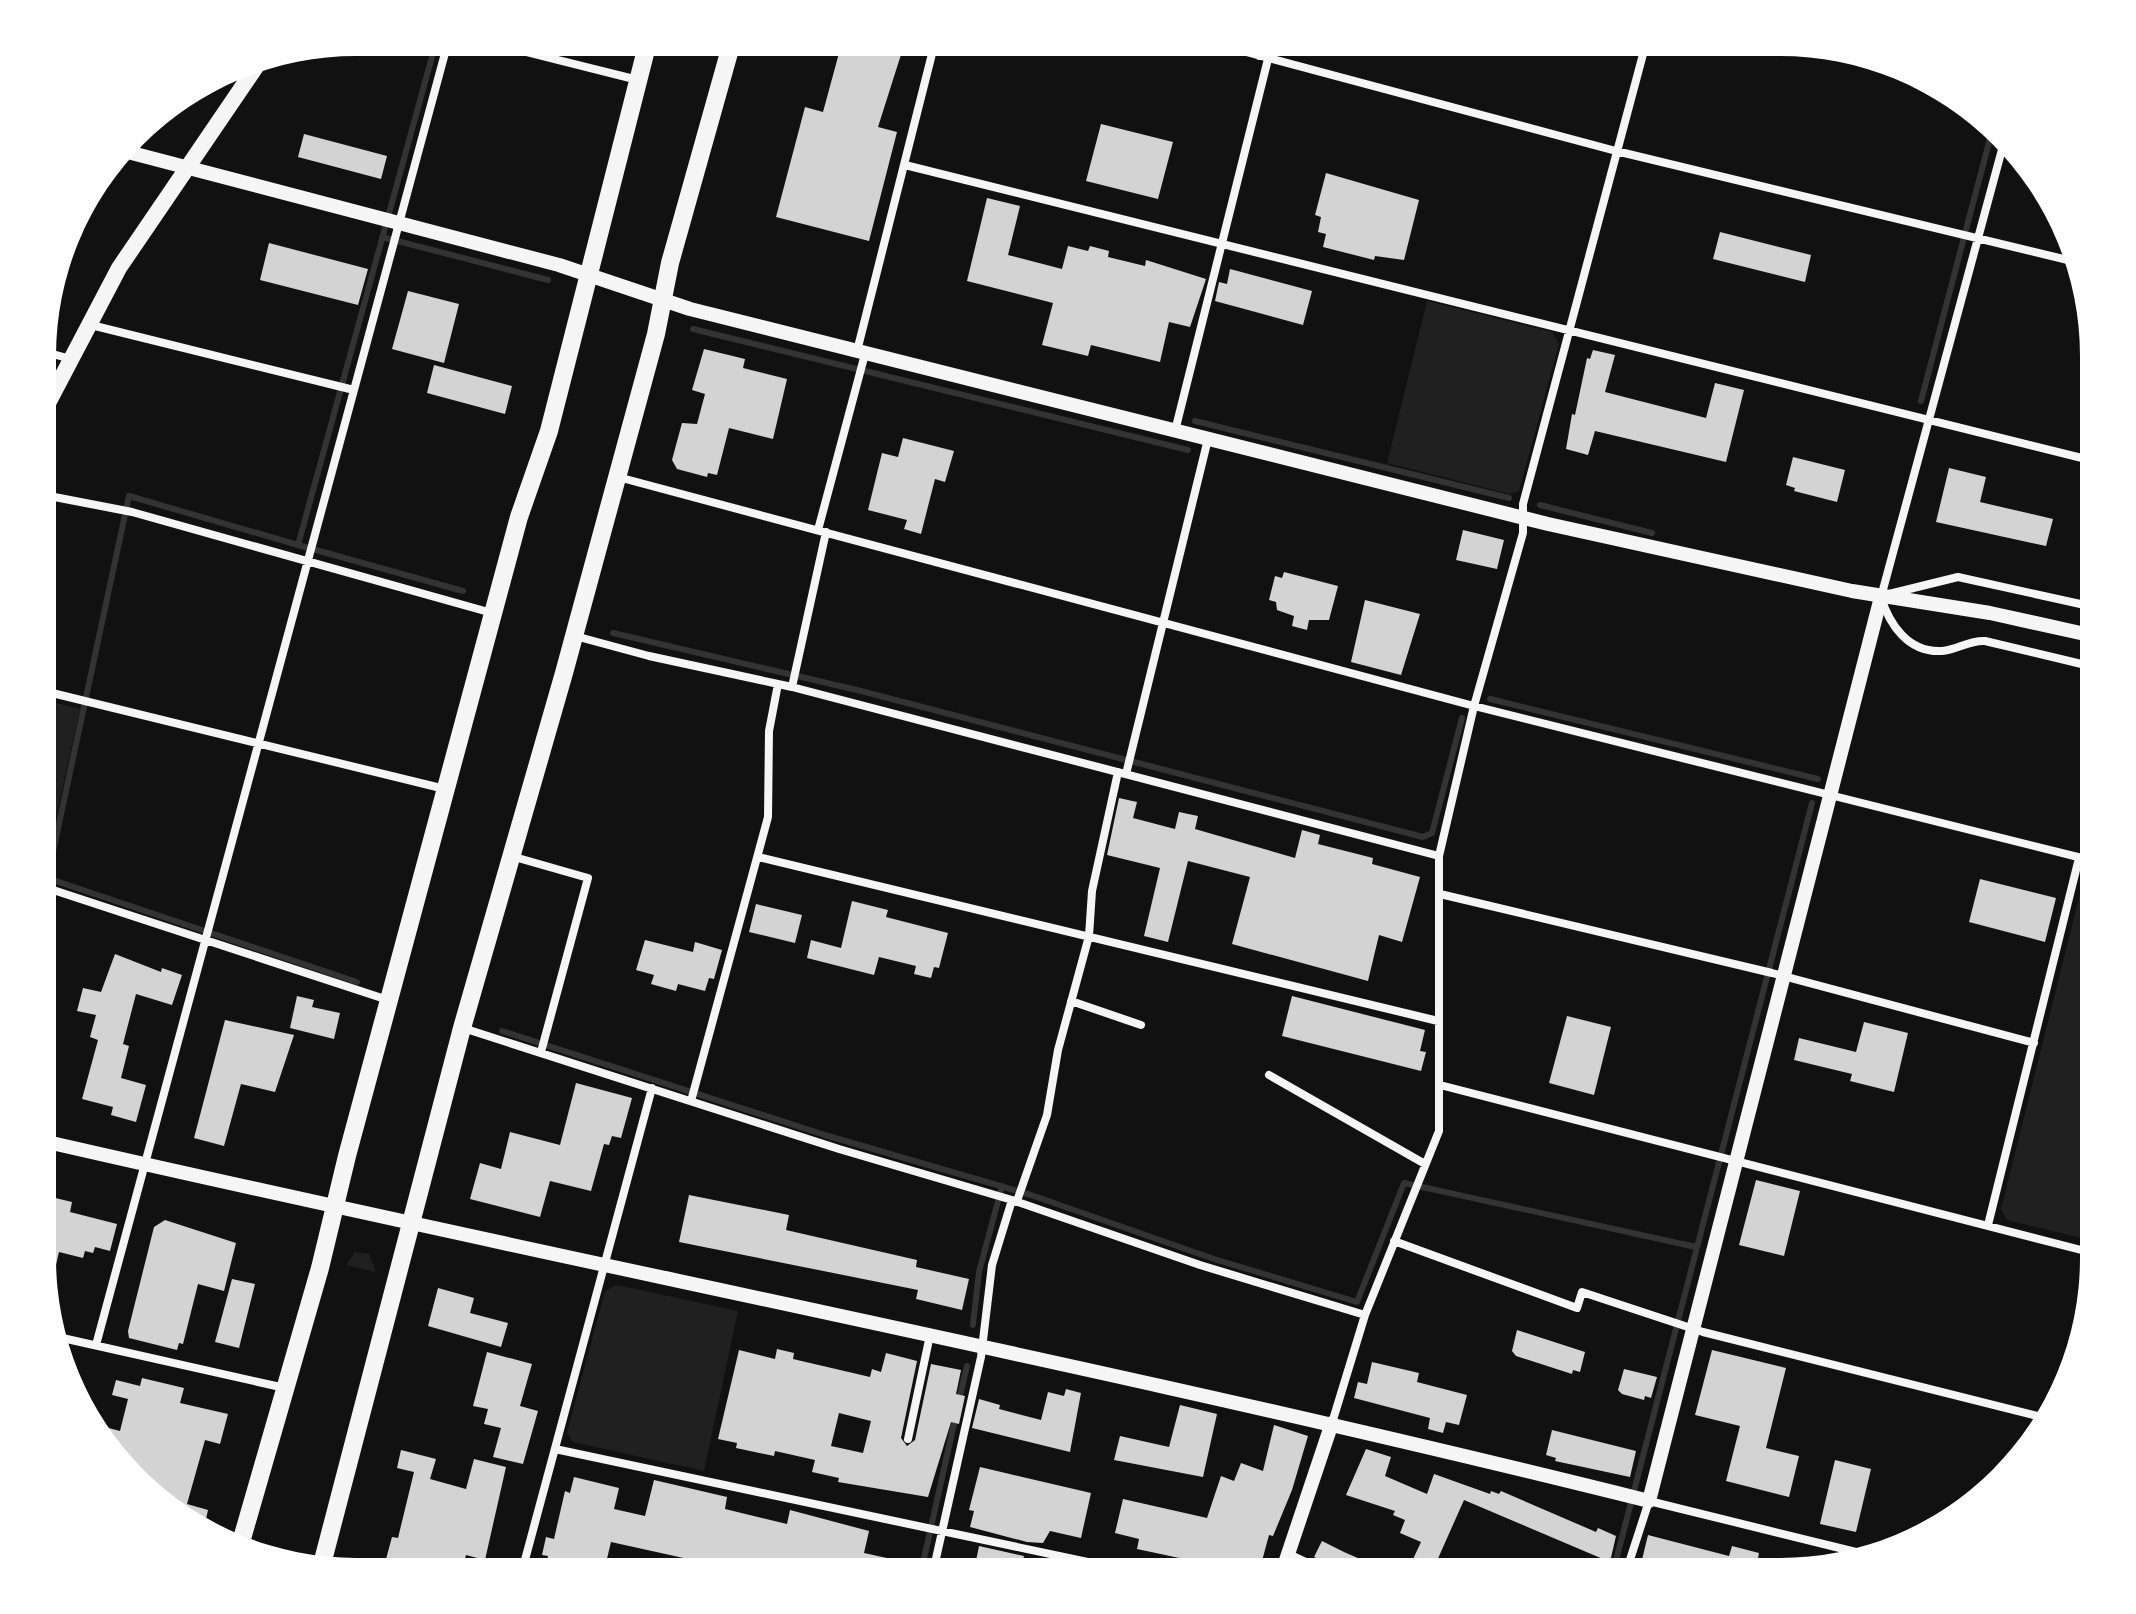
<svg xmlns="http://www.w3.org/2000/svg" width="2136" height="1614" font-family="'Fira Sans',sans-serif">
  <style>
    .green { fill: #202020 }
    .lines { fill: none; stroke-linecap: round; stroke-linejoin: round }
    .stream { stroke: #333; stroke-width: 6 }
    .building { fill: #d3d3d3; fill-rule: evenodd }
    .minor { stroke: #f5f5f5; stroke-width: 8 }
    .tertiary { stroke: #f5f5f5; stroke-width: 14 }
    .secondary { stroke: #f5f5f5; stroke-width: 16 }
    .trunk { stroke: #f5f5f5; stroke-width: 18 }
  </style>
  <rect width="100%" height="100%" fill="#111"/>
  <path class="green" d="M1427 301 1552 332 1559 344 1519 491 1510 494 1387 463Z
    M44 700 80 709 44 870Z
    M2094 872 2093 1241 2007 1220 2001 1209 2084 878Z
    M355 1252 369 1254 376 1272 346 1265Z
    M617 1285 738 1311 704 1471 573 1442 567 1433 605 1291Z"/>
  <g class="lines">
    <path class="stream" d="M382 237 548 280
      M693 329 1188 450
      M1921 401 1993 127
      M1195 421 1509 498
      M1540 505 1652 533
      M298 545 463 591
      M613 633 857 690 1423 837 1432 833 1462 718
      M1490 699 1818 779
      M44 877 357 982
      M44 894 129 496 298 545 436 42
      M502 1031 825 1135 1031 1195 1214 1259 1357 1302 1404 1183 1696 1247
      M973 1325 979 1272 1002 1186
      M959 1400 967 1366
      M921 1572 956 1415
      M1613 1572 1812 803"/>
  </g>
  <path class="building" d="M842 42H905L878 127 897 132 869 241 776 217 805 107 823 112Z
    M1101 124 1173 142 1158 199 1086 181Z
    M304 134 387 156 381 179 298 157Z
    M1326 173 1419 200 1404 260 1375 256 1374 260 1323 247 1326 234 1318 232 1321 217 1315 215Z
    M987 198 1020 206 1008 255 1062 269 1068 246 1088 251 1090 246 1109 251 1108 257 1145 266 1146 260 1206 279 1190 327 1169 322 1160 362 1091 345 1088 356 1042 345 1053 303 967 281Z
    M1720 232 1811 255 1805 282 1713 259Z
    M269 243 368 269 358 305 260 280Z
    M1230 269 1312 291 1303 325 1215 301 1219 282 1227 284Z
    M408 291 459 304 444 363 392 349Z
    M704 349 745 359 743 368 787 379 773 439 729 428 717 475 708 473 707 477 677 469 672 460 682 423 697 424 705 394 692 390Z
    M1593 350 1615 355 1605 392 1706 418 1715 383 1744 390 1726 462 1595 431 1588 455 1566 449 1572 414 1575 415 1587 358 1590 359Z
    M434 365 512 386 505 414 427 393Z
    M903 438 954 451 945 482 935 479 921 534 904 529 907 520 868 510 882 453 898 457Z
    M1793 457 1845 470 1837 502 1794 491 1795 488 1786 485Z
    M1949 468 1986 477 1980 502 2053 519 2046 546 1936 522Z
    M1463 530 1504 540 1497 569 1456 560Z
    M1284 572 1338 586 1329 620H1309L1307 630 1292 626 1294 616 1277 610 1276 602 1269 600 1275 576 1282 578Z
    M1365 600 1420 614 1401 675 1351 662Z
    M1119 798 1137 802 1133 818 1175 829 1179 812 1198 816 1195 829 1295 858 1302 830 1320 835 1318 844 1373 858 1372 864 1420 877 1402 942 1379 935 1368 981 1232 944 1250 877 1188 861 1168 942 1144 936 1160 868 1107 855Z
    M1980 879 2056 898 2045 942 1969 922Z
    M852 901 888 910 886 917 948 933 939 968 934 967 931 978 914 974 916 966 879 957 874 975 807 958 811 940 841 948Z
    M756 904 802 915 795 943 749 932Z
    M645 940 693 952 695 942 722 950 714 979 709 978 705 991 678 984 676 991 651 984 654 975 636 970Z
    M115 954 161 972 162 968 182 975 172 1005 136 994 123 1044 129 1046 121 1078 146 1085 136 1122 111 1115 113 1107 82 1099 98 1040 90 1037 96 1015 77 1011 83 988 101 992Z
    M297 996 314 1000 312 1007 340 1013 334 1039 290 1028Z
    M1292 996 1425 1030 1420 1051 1426 1052 1421 1071 1282 1036Z
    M1567 1016 1611 1027 1594 1095 1549 1083Z
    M225 1020 294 1035 275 1092 241 1084 224 1146 194 1138Z
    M1864 1022 1908 1033 1894 1092 1850 1081 1852 1074 1794 1060 1799 1038 1856 1052Z
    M576 1083 632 1098 621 1138 612 1136 609 1145 604 1144 591 1191 550 1181 540 1217 470 1199 480 1163 501 1169 510 1132 560 1145Z
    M1756 1180 1800 1191 1784 1256 1739 1245Z
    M43 1195 72 1202 70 1212 117 1224 110 1251 95 1247 93 1253 85 1251 83 1258 59 1252 49 1295 43 1279Z
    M689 1195 789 1215 786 1230 917 1260 916 1267 969 1279 962 1310 916 1299 918 1290 679 1242Z
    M165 1220 236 1243 224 1291 198 1284 183 1344 179 1343 177 1350 129 1338 128 1331 154 1227Z
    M232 1279 255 1284 239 1348 215 1342Z
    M438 1288 474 1298 470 1313 508 1323 501 1347 428 1326Z
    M1517 1330 1585 1352 1580 1372 1573 1370 1572 1374 1516 1356 1512 1351Z
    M777 1349 794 1353 793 1359 870 1377 872 1369 881 1372 886 1353 917 1361 901 1438 907 1446 915 1440 931 1364 961 1370 956 1394 965 1396 959 1424 951 1422 928 1497 838 1482 839 1478 812 1472 815 1460 775 1451 774 1456 736 1448 737 1443 718 1439 739 1350 775 1359ZM839 1413 871 1421 863 1453 831 1446Z
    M1712 1350 1786 1368 1766 1448 1799 1456 1789 1497 1726 1481 1740 1426 1695 1415Z
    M487 1352 532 1364 520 1406 538 1411 523 1464 493 1457 501 1428 484 1424 488 1409 473 1406Z
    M1372 1362 1419 1373 1417 1382 1467 1395 1459 1425 1446 1422 1443 1433 1428 1429 1430 1418 1354 1398 1358 1382 1367 1384Z
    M1624 1369 1657 1377 1651 1398 1645 1396 1644 1400 1622 1394 1618 1390Z
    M142 1378 184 1388 180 1403 228 1414 220 1444 205 1440 187 1504 208 1510 204 1528 149 1494 99 1429 101 1426 120 1431 128 1399 112 1395 116 1380 140 1386Z
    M1066 1389 1081 1393 1070 1452 972 1428 979 1399 1000 1405 999 1409 1041 1420 1048 1392 1064 1396Z
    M1180 1405 1217 1414 1203 1477 1114 1460 1120 1436 1169 1447Z
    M1274 1425 1308 1436 1292 1490 1273 1536 1269 1535 1259 1572H1179L1184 1559 1137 1549 1139 1539 1115 1533 1123 1499 1207 1518 1221 1476 1234 1481 1241 1463 1263 1471Z
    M1552 1430 1636 1451 1630 1477 1555 1461 1556 1458 1546 1455Z
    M1366 1449 1391 1457 1385 1476 1427 1494 1434 1474 1490 1494 1491 1491 1499 1494 1501 1491 1596 1532 1598 1528 1616 1536 1610 1562 1464 1500 1432 1572H1407L1421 1542 1400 1533 1405 1520 1393 1515 1395 1511 1346 1495Z
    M401 1450 436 1459 430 1479 466 1489 474 1459 506 1467 485 1560 466 1555 463 1567 442 1563 440 1571H435L386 1559 392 1537 398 1538 414 1472 397 1468Z
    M1835 1460 1871 1469 1856 1532 1820 1524Z
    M980 1467 1091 1493 1081 1538 1050 1531 1043 1543 1027 1542 970 1527 974 1511 969 1510Z
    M574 1477 619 1488 614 1509 645 1516 654 1480 727 1497 725 1509 787 1524 790 1510 869 1531 864 1553 919 1565 918 1572H747L611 1542 604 1571 582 1566 580 1571H545L548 1556 542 1555 546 1537 554 1539 565 1491 570 1493Z
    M1648 1535 1729 1556 1732 1546 1759 1553 1757 1563 1771 1566V1572H1639Z
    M1322 1541 1344 1552 1390 1572H1347L1314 1557Z
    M979 1546 1024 1556 1020 1572 975 1566Z"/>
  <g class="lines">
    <path class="minor" d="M486 42 638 80
      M1209 42 1616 151 2072 261
      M1259 56 1263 42
      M2004 142 1881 597C1889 624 1908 653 1942 651 1957 650 1969 640 1985 641L2094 667
      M905 165 2094 461
      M91 325 354 390
      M857 351 935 42
      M45 352 71 359
      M1175 431 1268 59
      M618 477 1474 706 2094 861
      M44 495 132 512 492 613
      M818 530 865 354
      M1889 594 1958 577 2094 607
      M575 636 649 656 792 687 1439 856
      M792 687 826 532
      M44 691 445 789
      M1126 774 1208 439
      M511 856 588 878 541 1052
      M758 857 1438 1021
      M44 887 388 1000
      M1440 894 1772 973 2034 1043
      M1071 1001 1141 1025
      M463 1028 839 1149 1012 1200 1200 1265 1365 1315
      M1269 1075 1425 1164
      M1440 1085 2093 1253
      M691 1101 768 817 769 731 778 684
      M1017 1201 1047 1115 1058 1050 1089 936 1092 891 1118 772
      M1988 1225 2079 858
      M1394 1241 1577 1308 1582 1292 1703 1332 2045 1418
      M58 1337 285 1388
      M96 1345 448 42
      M95 1423 96 1420
      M1332 1423 1365 1315 1439 1131V856L1474 706 1523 533V504L1646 43
      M908 1439 930 1335
      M555 1449 1135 1572
      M1289 1554 1327 1572
      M522 1571 652 1088
      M933 1572 981 1357 992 1265 1012 1200
      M1626 1572 1649 1501 1860 1553"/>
    <path class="tertiary" d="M124 151 559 265 690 309 1548 524 1852 591 1990 613 2094 636
      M43 1141C578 1264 1117 1368 1649 1501L1881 597
      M1282 1572 1332 1423"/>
    <path class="secondary" d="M45 409 119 268 262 58"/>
    <path class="trunk" d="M239 1549 320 1268 347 1156 519 517 549 431 648 42
      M321 1568 462 1028 564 673 656 334 670 263 732 42"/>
  </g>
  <path d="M0 0H2136V1614H0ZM356 56H1780A300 300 0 0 1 2080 356V1258A300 300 0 0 1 1780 1558H356A300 300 0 0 1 56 1258V356A300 300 0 0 1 356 56Z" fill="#fefefe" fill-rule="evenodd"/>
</svg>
